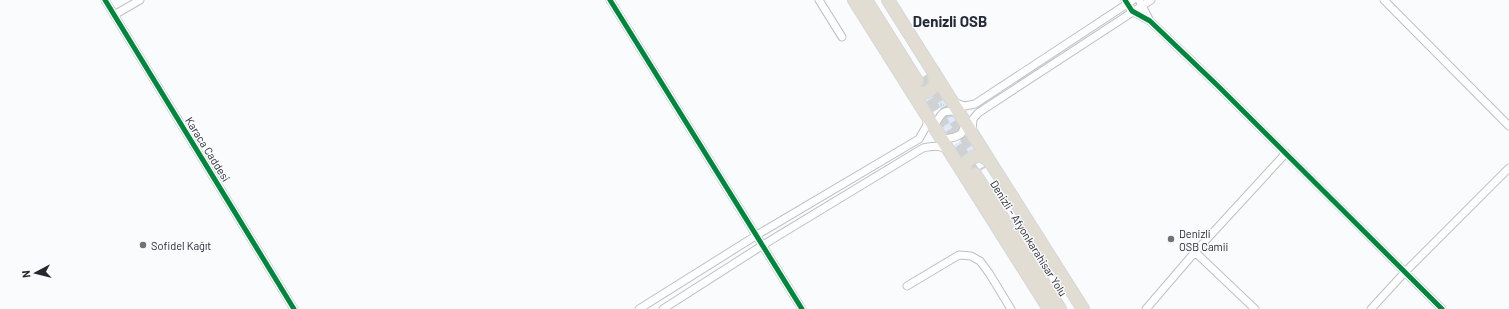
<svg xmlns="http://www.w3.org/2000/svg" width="1509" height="309" font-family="Barlow,sans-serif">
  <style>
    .grass { fill: url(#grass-tufts) }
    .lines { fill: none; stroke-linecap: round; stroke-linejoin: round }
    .highway-tunnel { stroke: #cfd1d3; stroke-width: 12; stroke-dasharray: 12 6; stroke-linecap: butt }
    .street-casing { stroke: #bec0c3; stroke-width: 9 }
    .highway-casing { stroke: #d6d7d8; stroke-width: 14 }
    .street { stroke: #fefeff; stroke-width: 7 }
    .highway { stroke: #e2ddd2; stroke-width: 12 }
    .cycleway-casing { stroke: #f9fafd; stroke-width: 8 }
    .cycleway { stroke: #00873e; stroke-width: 5 }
    .poi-dot { fill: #707275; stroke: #f9fafd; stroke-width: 1.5 }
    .labels { text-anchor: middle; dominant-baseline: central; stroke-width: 3; stroke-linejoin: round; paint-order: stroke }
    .street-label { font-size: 11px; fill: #25282d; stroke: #f9fafd }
    .poi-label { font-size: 11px; fill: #25282d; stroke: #f9fafd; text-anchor: start }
    .district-label { font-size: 15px; font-weight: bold; fill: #252b36; stroke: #f9fafd }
  </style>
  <defs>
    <pattern id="grass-tufts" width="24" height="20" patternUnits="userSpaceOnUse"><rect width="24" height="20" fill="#dee9fc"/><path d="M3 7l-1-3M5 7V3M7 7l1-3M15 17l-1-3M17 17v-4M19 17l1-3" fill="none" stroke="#bec8d8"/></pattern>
  </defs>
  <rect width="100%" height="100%" fill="#fafbfc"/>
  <path class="grass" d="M938 85 949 102 931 114 919 97Z
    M940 125a10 10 0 1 1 20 0a10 10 0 1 1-20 0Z
    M969 135 979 151 961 164 951 147Z"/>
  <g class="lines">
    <path class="highway-tunnel" d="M926 75 985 168
      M919 85 975 174"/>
    <g class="street-casing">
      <path id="street" d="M105 0 294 309
        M610 0 802 309
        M819 0 842 37
        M1125 0 1132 11 1150 21 1217 85 1442 309
        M1139 0 1150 21
        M1384 0 1509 126
        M114 15 140 0
        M953 102 965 106 975 104 1133 0
        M933 127C945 111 938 111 960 111
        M972 133 973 119 978 113 1151 0
        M940 140 955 137 961 134 967 123
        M1195 252 1255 309
        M907 286 959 255 971 256 980 261 989 273 1011 309
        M639 309 757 235 919 139 927 125V116
        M663 309 763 245 923 148C933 146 939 145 948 150
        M1146 309 1195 252 1286 153
        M1371 309 1405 272 1509 168"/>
    </g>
    <g class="highway-casing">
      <path id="highway" d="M854 0 1049 309
        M866 0 917 81
        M888 0 1083 309
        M910 89C920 95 929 95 935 84L934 72
        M975 174 1060 309
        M965 176V164C972 155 979 153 988 160"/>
    </g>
    <use href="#street" class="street"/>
    <use href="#highway" class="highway"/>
    <g class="cycleway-casing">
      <path id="cycleway" d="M105 0 294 309
        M610 0 802 309
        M1125 0 1132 11 1150 21 1217 85 1442 309"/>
    </g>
    <use href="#cycleway" class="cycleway"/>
  </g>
  <g class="poi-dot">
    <circle cx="1171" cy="239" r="4"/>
    <circle cx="143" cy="245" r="4"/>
  </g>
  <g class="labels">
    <g class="street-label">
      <text transform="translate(208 149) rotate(58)">Karaca Caddesi</text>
      <text transform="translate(1029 238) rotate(58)">Denizli - Afyonkarahisar Yolu</text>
    </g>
    <g class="poi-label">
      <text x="1179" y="233">Denizli<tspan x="1179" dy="13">OSB Camii</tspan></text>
      <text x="151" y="245">Sofidel Kağıt</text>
    </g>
    <g class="district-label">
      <text x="950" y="21">Denizli OSB</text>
    </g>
  </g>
  <g transform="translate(36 273) rotate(263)" stroke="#f9fafd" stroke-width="3" paint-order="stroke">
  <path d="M0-3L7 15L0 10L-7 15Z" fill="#25282d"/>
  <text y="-6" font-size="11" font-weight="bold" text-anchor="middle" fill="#25282d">N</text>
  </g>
</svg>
